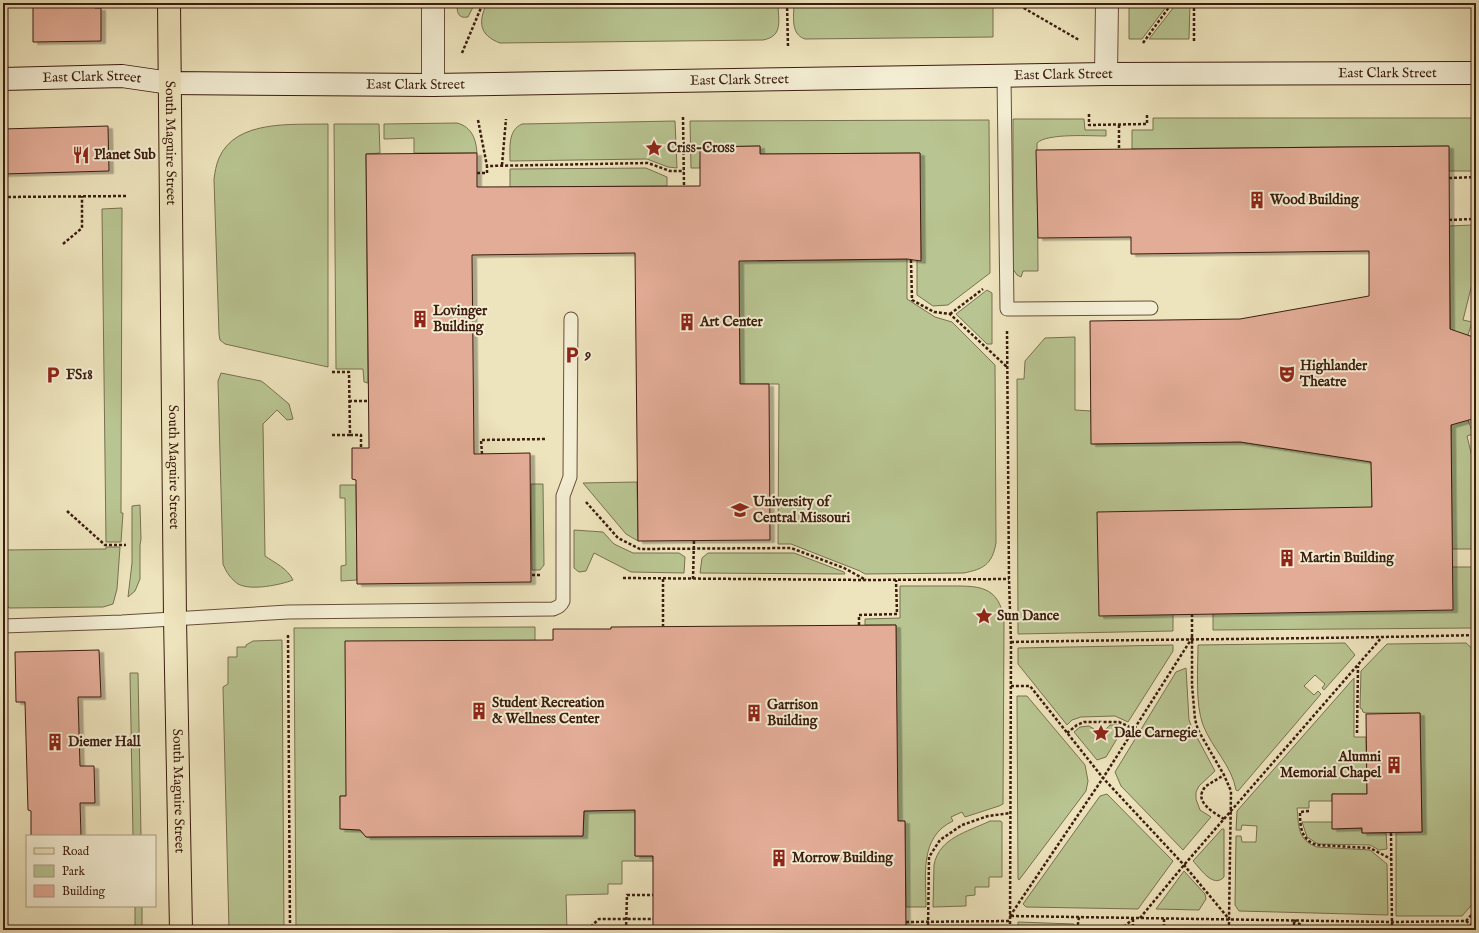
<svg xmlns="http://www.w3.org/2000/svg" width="1479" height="933" font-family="'IM FELL English',serif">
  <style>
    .green { fill: #b8c491; stroke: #7a7050 }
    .building { fill: #e3ac97; stroke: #3c1d0f; filter: url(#shadow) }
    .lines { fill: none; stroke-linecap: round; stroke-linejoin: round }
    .lane-casing { stroke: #684e3a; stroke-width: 15 }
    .street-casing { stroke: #684e3a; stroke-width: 24 }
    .secondary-casing { stroke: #3c1d0f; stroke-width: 24 }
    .primary-casing { stroke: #3c1d0f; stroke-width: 24 }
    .path { stroke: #3c1d0f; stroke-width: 2.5; stroke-dasharray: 3 2; stroke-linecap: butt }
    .lane { stroke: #f3edd3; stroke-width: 13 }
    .street { stroke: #f3edd3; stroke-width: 22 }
    .secondary { stroke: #f3edd3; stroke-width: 22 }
    .primary { stroke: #ede3bc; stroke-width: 22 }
    .labels { text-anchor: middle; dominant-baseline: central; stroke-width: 4; stroke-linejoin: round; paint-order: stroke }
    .street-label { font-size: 14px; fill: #3c1d0f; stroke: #f3edd3 }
    .poi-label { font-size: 14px; font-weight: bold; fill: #3c1d0f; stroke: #f3edd3; text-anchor: start }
  </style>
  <defs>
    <filter id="shadow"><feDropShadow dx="4.5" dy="2.5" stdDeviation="0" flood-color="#0004"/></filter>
  </defs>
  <rect width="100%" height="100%" fill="#ede3bc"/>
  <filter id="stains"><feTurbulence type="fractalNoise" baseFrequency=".005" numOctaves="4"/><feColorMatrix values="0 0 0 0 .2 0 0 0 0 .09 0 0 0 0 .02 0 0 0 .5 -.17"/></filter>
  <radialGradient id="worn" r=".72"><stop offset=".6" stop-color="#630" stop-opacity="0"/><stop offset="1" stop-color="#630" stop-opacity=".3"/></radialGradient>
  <path class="green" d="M457 3H475L468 17C457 19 457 11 457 3Z
    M487 3H778C778 20 784 36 763 40L500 43C479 35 478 22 487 3Z
    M794 3H993V37L805 39C790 34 794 16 794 3Z
    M1129 3H1169L1142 39H1129Z
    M1177 3H1190L1189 39H1149Z
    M1153 118H1476V171H1449L1448 146 1132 149V130H1153Z
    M1013 119H1084L1085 130H1106V136C1091 136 1047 133 1037 143L1038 271H1023L1021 277 1017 275 1013 269Z
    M989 120 990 273 948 305 933 306 917 295V260L921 259 920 153 760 154V146L701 147 700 168H691L690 121Z
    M675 121 677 168 668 167 647 159 510 161C510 147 508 130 522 124Z
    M457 123C472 127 476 139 477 153H414V138L384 139V124Z
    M328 124V367L225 344 220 340 219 334 214 179C215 172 216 165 219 158 236 119 293 125 328 124Z
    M334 124H379L380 153 366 154 368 383 364 382 363 369H336Z
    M646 168 667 177V186L510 187V169Z
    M122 208 121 513H123L121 542H106L102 209Z
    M738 216H757L758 261 907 259V299L935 317 952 322 995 365 996 543C992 565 983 569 964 573L865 574 860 571 791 544H778L779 384H740Z
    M1473 225 1476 228V281L1473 280 1463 320 1472 322 1468 335H1465L1451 366 1449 226Z
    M987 290 992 293V344H987L956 314Z
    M1075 337V410L1091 411 1092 444 1240 442 1333 456 1370 404 1372 507 1173 615V631L1018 634 1017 379H1024L1025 361 1045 338Z
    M221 373 261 381 264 383 289 404 293 419 287 420 277 410 263 424 265 556C275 563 287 568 293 580 280 585 251 591 238 584 231 579 226 572 223 564L218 381Z
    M1451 391 1468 420 1473 434 1467 436 1473 461 1475 474H1476V549H1452Z
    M637 482 638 541 626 534 583 483Z
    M531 484H543L544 565 540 570H532Z
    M340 485H356L357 580 341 581V566L346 565 345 498H340Z
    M140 505 141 539 140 545V579L135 591 128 597 132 563V506Z
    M574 530 603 532 614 544 633 553H679L685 557 684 573 631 572 594 553 586 571 579 572 574 568Z
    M106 547H120L117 589 113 604 103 607 9 608 3 597V550L106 549Z
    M708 553H794L844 572 845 574 700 573 702 558Z
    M1451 567H1476V625L1473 628 1213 630V614Z
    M900 586C915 586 931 586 947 586 977 586 1000 584 1004 622L1003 804 999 806 965 817 962 812 951 817 953 821C919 837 926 875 926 907H906L905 821H873L897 787 896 625H865V619L900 618Z
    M535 627V641L355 796H340L341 829 360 830 366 837 583 836 584 811 635 810V856H653V861H622V884H608V894L566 895 567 930H296L294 628Z
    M282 640 284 930H229L223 687 228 684V657H237V647H246V645L253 641Z
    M1345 643 1355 655 1324 690 1322 688 1325 684 1315 675 1304 686 1314 695 1318 691 1321 694 1238 791 1236 790C1232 766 1212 748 1203 725 1195 704 1198 667 1198 645Z
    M1466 643 1476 652V900L1462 916H1396V833L1422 832 1420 713H1366L1363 712 1362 709 1360 708 1361 671 1387 644Z
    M1173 645V651L1128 722 1115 716 1081 717 1072 720 1067 725 1018 664V648Z
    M1186 668 1189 720 1192 728 1215 771 1199 786 1196 792V799L1200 810 1211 817 1183 850 1121 786 1115 772 1176 672Z
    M130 673H138L141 836H133Z
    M1354 678V737H1366L1367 794H1332V801H1309V808H1297C1299 826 1297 840 1317 847L1370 850 1387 864 1388 915 1239 911 1235 905 1236 836H1241L1242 842H1256L1257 826 1242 825 1241 830H1236L1237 811Z
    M1017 696H1027L1085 765 1088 781 1086 791 1019 880 1018 879Z
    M1110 725H1118L1124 727 1106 757 1097 760 1074 732 1080 727 1089 726 1094 729 1096 733H1104L1106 729Z
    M1107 794 1173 861 1138 909 1026 907 1023 904 1100 796Z
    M990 821H1000L1002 822V877H989V887H975V895L966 896V906L933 907 934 865C939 838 967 832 990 821Z
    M1302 822H1333V829L1362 828V833H1386L1387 849 1379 850 1370 845 1318 844 1307 837Z
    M1222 829H1224V877C1213 889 1200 868 1193 861Z
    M1184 871 1205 894 1206 899 1199 910 1156 909Z
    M135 906H142V930H135Z
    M1018 922 1074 924 1073 930H1018Z
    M1314 927 1388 928V930H1318Z
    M1467 928 1469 930H1396V929Z"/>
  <path class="building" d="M33 3H94L95 8H101V41L33 42Z
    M108 126 109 171 3 174V129Z
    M760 146V154L920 153 921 261 907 259 739 261 740 384H769L770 540 638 541 635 253 472 255 474 454 530 453 531 582 357 584 356 480 352 479V448H369L366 154 477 153V187L700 186V147Z
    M1449 146 1450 329 1476 338V418L1451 425 1453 610 1099 616 1097 512 1372 507 1371 462 1240 442 1091 444 1090 321 1240 319 1369 296V251L1131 254V237L1038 238 1036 150Z
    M896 625 898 821H905L906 930H653V856H635V810L584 811 583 836 366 837 360 830 340 829V796H346L345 641 553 640V629H611V627Z
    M99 650 101 697H78L80 766H94L95 803H80L81 836H31V811L28 810 25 702H16L15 652Z
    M1420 713 1422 832 1362 833V828L1332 829V794H1367L1366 714Z"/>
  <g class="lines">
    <g class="lane-casing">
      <path id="lane" d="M1004 76 1007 309 1151 308
        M3 626 122 622 288 612 553 609C558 607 561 606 563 601V496L570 477 571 319"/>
    </g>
    <g class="street-casing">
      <path id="street" d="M433 3V85
        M1106 74 1107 3"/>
    </g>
    <g class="secondary-casing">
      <g id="secondary">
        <path id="s1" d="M3 79 122 76 170 83 433 85 1106 74 1476 73"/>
      </g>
    </g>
    <g class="primary-casing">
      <g id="primary">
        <path id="s2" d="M169 3 175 619 181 930"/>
      </g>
    </g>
    <path class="path" d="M787 3 788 47
      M1015 3 1079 40
      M1194 3V43
      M1143 43 1172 3
      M462 53 483 3
      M1089 114V125L1147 124V114
      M683 117 684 186
      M478 120 487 166 648 163 670 171H684
      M1119 125V150
      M502 165 506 119
      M477 173H487V166
      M1449 178 1476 177
      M3 197 127 196
      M1449 220 1472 219 1476 223
      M63 244 82 228V196
      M911 260 912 300 934 312 950 314 1007 367
      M950 314 983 289
      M1007 331 1009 579 1011 642 1010 930
      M332 372H349L350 435H332
      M349 401H368
      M350 435H361V448
      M482 454 481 440 546 439
      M586 502 618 538 640 549 791 548 844 568 866 580
      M67 511 105 545H126
      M532 575H540
      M623 578 867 580 1009 579
      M663 579V626
      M693 579 694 540
      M1192 614V638
      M859 625V615L897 614 896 580
      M288 635 290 930
      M1011 642C1166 639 1321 639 1476 635
      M1067 733 1077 725 1084 722H1119L1134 729
      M1357 733 1358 666
      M3 795 7 930
      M1309 811 1300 812C1300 827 1301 840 1317 845L1370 848 1391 859
      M1224 819C1213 812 1192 801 1206 786L1224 775
      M1391 833 1392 930
      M1010 916 1103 778 1192 638V685L1195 719 1198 730 1224 775 1231 791 1229 919 1184 865 1103 778 1030 686H1011
      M1011 916 1392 922 1466 921 1476 910
      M1140 918 1184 865 1382 637
      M1133 919V930
      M1164 919V930
      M1294 920 1308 930
      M1466 921 1476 928
      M906 922 1010 921
      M587 930 599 919H653
      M626 930 627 895H653
      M928 930 929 857 940 840 962 825 988 816 1011 813
      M1077 930 1079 917
      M1120 930 1133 919
      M1229 930V919
      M1294 930V921"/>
    <use href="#lane" class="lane"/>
    <use href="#street" class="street"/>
    <use href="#secondary" class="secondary"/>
    <use href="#primary" class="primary"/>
  </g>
  <defs>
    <g id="sight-bare" transform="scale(1.38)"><path d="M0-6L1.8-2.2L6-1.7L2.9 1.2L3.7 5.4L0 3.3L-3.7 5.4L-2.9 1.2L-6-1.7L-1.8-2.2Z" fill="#8f2418" stroke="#f3edd3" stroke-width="2.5" paint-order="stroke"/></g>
    <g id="restaurant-bare" transform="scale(1.38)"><path d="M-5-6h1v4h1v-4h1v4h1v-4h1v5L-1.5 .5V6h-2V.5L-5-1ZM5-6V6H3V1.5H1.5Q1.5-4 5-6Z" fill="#8f2418" stroke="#f3edd3" stroke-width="2.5" paint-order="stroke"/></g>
    <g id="building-bare" transform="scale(1.38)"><path d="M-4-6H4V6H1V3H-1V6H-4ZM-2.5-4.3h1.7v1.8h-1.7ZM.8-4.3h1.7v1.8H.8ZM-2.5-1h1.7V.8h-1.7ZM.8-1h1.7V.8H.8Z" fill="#8f2418" stroke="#f3edd3" stroke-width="2.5" paint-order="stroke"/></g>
    <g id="parking-bare" transform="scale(1.38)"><path d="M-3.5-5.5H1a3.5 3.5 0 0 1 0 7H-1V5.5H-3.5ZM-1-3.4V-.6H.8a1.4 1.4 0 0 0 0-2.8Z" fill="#8f2418" stroke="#f3edd3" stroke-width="2.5" paint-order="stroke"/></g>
    <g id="theatre-bare" transform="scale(1.38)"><path d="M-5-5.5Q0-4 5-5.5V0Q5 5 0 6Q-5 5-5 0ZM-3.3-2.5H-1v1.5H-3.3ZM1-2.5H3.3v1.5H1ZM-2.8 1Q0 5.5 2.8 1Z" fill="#8f2418" stroke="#f3edd3" stroke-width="2.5" paint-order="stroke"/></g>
    <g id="university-bare" transform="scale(1.38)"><path d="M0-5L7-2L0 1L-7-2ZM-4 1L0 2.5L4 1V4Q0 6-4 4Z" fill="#8f2418" stroke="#f3edd3" stroke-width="2.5" paint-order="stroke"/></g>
  </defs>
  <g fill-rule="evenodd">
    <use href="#sight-bare" x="654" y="148"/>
    <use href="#restaurant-bare" x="81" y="155"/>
    <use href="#building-bare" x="1257" y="200"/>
    <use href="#building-bare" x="420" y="319"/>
    <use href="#building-bare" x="687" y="322"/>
    <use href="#parking-bare" x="572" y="355"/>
    <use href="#theatre-bare" x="1287" y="374"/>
    <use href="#parking-bare" x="53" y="375"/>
    <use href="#university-bare" x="740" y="510"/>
    <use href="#building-bare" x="1287" y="558"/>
    <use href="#sight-bare" x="984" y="616"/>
    <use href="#building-bare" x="479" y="711"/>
    <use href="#building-bare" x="754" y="713"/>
    <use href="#sight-bare" x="1101" y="733"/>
    <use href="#building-bare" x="55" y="742"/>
    <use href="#building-bare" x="1394" y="765"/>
    <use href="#building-bare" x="779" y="858"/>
  </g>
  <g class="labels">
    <g class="street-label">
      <text stroke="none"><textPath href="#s1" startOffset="1385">East Clark Street</textPath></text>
      <text stroke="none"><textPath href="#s1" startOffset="1061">East Clark Street</textPath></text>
      <text stroke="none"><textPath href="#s1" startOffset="89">East Clark Street</textPath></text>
      <text stroke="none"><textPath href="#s1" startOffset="737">East Clark Street</textPath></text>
      <text stroke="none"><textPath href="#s1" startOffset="413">East Clark Street</textPath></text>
      <text stroke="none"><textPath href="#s2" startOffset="140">South Maguire Street</textPath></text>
      <text stroke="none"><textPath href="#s2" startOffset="464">South Maguire Street</textPath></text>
      <text stroke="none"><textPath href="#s2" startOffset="788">South Maguire Street</textPath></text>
    </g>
    <g class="poi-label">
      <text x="667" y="148">Criss-Cross</text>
      <text x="94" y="155">Planet Sub</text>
      <text x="1270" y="200">Wood Building</text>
      <text x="433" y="311">Lovinger<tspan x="433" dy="16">Building</tspan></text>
      <text x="700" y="322">Art Center</text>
      <text x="585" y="355">9</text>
      <text x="1300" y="366">Highlander<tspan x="1300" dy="16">Theatre</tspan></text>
      <text x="66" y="375">FS18</text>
      <text x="753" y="502">University of<tspan x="753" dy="16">Central Missouri</tspan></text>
      <text x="1300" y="558">Martin Building</text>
      <text x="997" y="616">Sun Dance</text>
      <text x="492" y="703">Student Recreation<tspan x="492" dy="16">&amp; Wellness Center</tspan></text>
      <text x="767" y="705">Garrison<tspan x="767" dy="16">Building</tspan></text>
      <text x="1114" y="733">Dale Carnegie</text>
      <text x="68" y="742">Diemer Hall</text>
      <text x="1381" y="757" text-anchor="end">Alumni<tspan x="1381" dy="16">Memorial Chapel</tspan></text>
      <text x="792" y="858">Morrow Building</text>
    </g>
  </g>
  <rect width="1479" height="933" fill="none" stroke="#ede3bc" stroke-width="16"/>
  <rect x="4" y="4" width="1471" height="925" fill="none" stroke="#3c1d0f" stroke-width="2"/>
  <rect x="8" y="8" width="1463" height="917" fill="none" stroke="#3c1d0f"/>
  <rect x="26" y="835" width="130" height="72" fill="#f3edd3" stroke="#aa9a85"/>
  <rect x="34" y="848" width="20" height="6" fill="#ede3bc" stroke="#aa9a85"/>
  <text x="62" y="855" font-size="12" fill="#3c1d0f">Road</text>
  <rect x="34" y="865" width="20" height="12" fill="#b8c491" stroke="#aa9a85"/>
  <text x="62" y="875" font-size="12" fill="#3c1d0f">Park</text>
  <rect x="34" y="885" width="20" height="12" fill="#e3ac97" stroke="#aa9a85"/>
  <text x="62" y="895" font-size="12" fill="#3c1d0f">Building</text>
  <rect width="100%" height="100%" filter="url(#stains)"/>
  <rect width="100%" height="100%" fill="url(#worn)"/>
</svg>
